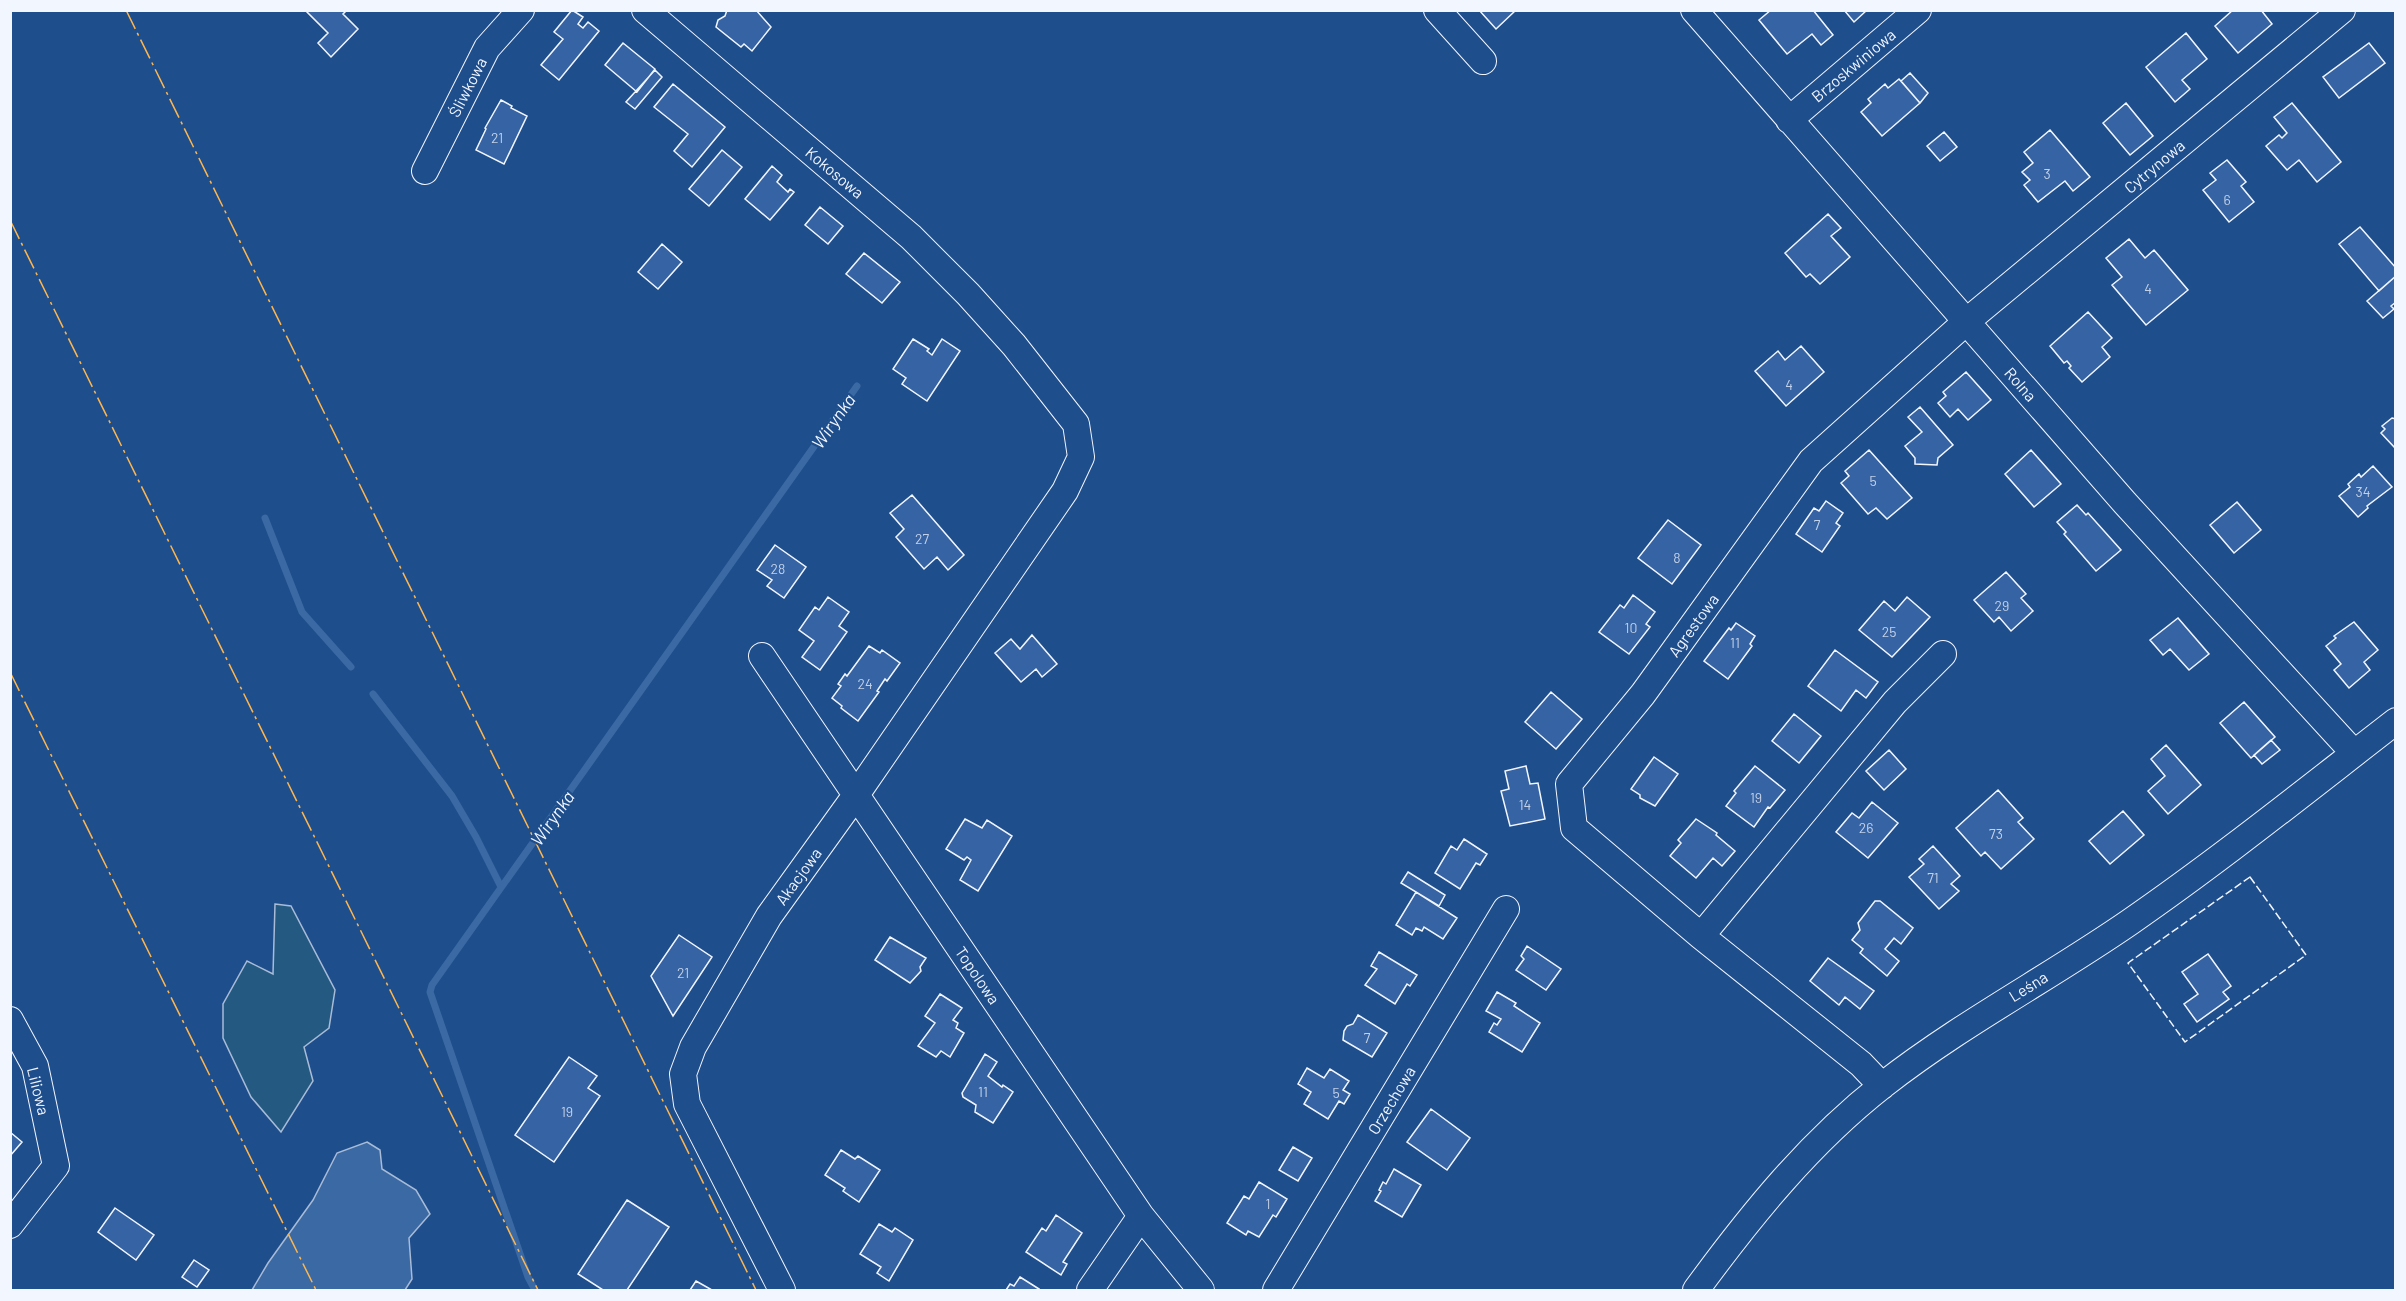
<svg xmlns="http://www.w3.org/2000/svg" width="2406" height="1301" font-family="Barlow,sans-serif">
  <style>
    .green { fill: #245a82; stroke: #a8bbd7; stroke-width: 1.5 }
    .water { fill: #3b69a3; stroke: #a8bbd7; stroke-width: 1.5 }
    .lines { fill: none; stroke-linecap: round; stroke-linejoin: round }
    .stream { stroke: #3b69a3; stroke-width: 7 }
    .building { fill: #3563a3; stroke: #f2f6ff; stroke-width: 1.5 }
    .minor-casing { stroke: #f2f6ff; stroke-width: 28 }
    .minor { stroke: #1f4e8c; stroke-width: 26 }
    .fence { stroke: #f2f6ff; stroke-width: 1.5; stroke-dasharray: 8 3; stroke-linecap: butt }
    .power { stroke: #ffb74d; stroke-width: 1.5; stroke-dasharray: 21 4.5 3 4.5; stroke-linecap: butt }
    .labels { text-anchor: middle; dominant-baseline: central; stroke-width: 4.5; stroke-linejoin: round; paint-order: stroke }
    .number-label { font-size: 14px; fill: #c3d1e8 }
    .street-label { font-size: 16px; fill: #f2f6ff; stroke: #1f4e8c }
    .water-label { font-size: 18px; font-style: italic; fill: #f2f6ff; stroke: #1f4e8c }
  </style>
  <rect width="100%" height="100%" fill="#1f4e8c"/>
  <path class="green" d="M275 904 291 906 335 990 329 1028 304 1047 313 1081 281 1132 251 1097 223 1038V1004L247 961 273 974Z"/>
  <path class="water" d="M367 1142 380 1150 382 1169 416 1190 430 1214 409 1238 412 1279 405 1290H252L268 1263 313 1200 337 1153Z"/>
  <g class="lines">
    <path class="stream" d="M265 518 302 612 351 667
      M373 694 452 796 476 837 501 887
      M535 1290 528 1277 430 992 432 985 857 386"/>
  </g>
  <path class="building" d="M308 10H347L343 14 358 29 331 57 318 43 328 33 307 12Z
    M572 10 583 17 578 24 583 28 588 22 599 31 559 80 541 65 563 39 554 32Z
    M727 10H756L771 27 752 51 744 44 741 47 716 27 718 20 725 16Z
    M1479 10H1516L1496 29Z
    M1771 10H1813L1833 35 1821 45 1812 34 1787 54 1759 20Z
    M1844 10H1867L1854 22Z
    M2233 10H2261L2272 24 2238 53 2215 26Z
    M2186 33 2207 59 2182 80 2190 89 2175 102 2146 67Z
    M623 43 655 69 637 92 605 65Z
    M2369 43 2385 63 2339 98 2323 77Z
    M655 70 662 77 635 109 626 102Z
    M1910 73 1928 93 1920 103 1901 81Z
    M1899 79 1920 103 1882 136 1861 112 1871 103 1868 99 1885 84 1888 88Z
    M673 84 725 127 692 167 674 151 688 134 654 107Z
    M501 100 512 106 511 108 527 116 504 164 476 150 486 129 485 128Z
    M2126 103 2153 136 2130 155 2103 123Z
    M2292 103 2341 162 2317 182 2299 160 2287 170 2266 146 2279 135 2282 138 2287 133 2274 117Z
    M2050 130 2090 177 2073 191 2065 181 2038 202 2024 185 2030 180 2022 172 2033 163 2024 152Z
    M1944 132 1957 147 1940 161 1927 146Z
    M722 150 742 167 709 206 689 189Z
    M2227 160 2246 182 2241 186 2254 202 2229 222 2203 190 2216 180 2210 173Z
    M772 166 782 175 777 182 788 192 790 189 794 192 770 220 745 199Z
    M820 207 843 226 828 244 805 225Z
    M1828 214 1841 228 1831 236 1850 257 1820 284 1810 274 1806 277 1785 253Z
    M2360 227 2396 268V276L2379 291 2339 244Z
    M2129 239 2145 258 2154 250 2188 290 2146 325 2112 285 2122 277 2106 258Z
    M662 244 682 262 658 289 638 272Z
    M864 253 900 282 882 303 846 274Z
    M2396 276V302L2391 306 2394 309 2383 318 2367 301Z
    M2088 312 2112 338 2102 347 2110 357 2082 382 2069 368 2071 366 2067 361 2064 363 2050 346Z
    M913 339 929 349 927 351 932 355 942 339 960 351 927 401 902 384 906 378 893 369Z
    M1801 346 1824 372 1786 406 1755 371 1778 351 1785 360Z
    M1966 372 1991 400 1968 420 1958 409 1950 417 1938 403 1946 396 1943 392Z
    M1920 407 1953 445 1938 458 1937 465 1915 464V458L1905 446 1922 432 1908 417Z
    M2392 418 2396 419V449L2381 433 2385 429 2382 426Z
    M1869 450 1912 498 1887 519 1876 508 1868 514 1841 483 1849 476 1845 471Z
    M2031 450 2061 484 2034 507 2005 474Z
    M2373 466 2392 487 2367 506 2368 508 2358 517 2339 496 2350 487 2348 484 2359 474 2361 477Z
    M912 495 964 555 948 570 937 557 924 569 896 537 904 529 890 513Z
    M1826 501 1843 513 1836 523 1840 526 1822 552 1796 534 1814 508 1819 511Z
    M2237 502 2261 530 2234 553 2210 525Z
    M2077 505 2086 515 2088 513 2121 550 2096 571 2064 534 2066 532 2057 522Z
    M1668 520 1701 545 1672 584 1638 558Z
    M775 545 806 567 784 598 767 586 772 580 757 570Z
    M2006 572 2026 594 2021 598 2033 611 2011 631 1999 617 1994 622 1974 600Z
    M1633 595 1655 612 1646 624 1650 627 1629 654 1599 632 1620 605 1624 608Z
    M828 597 849 612 839 626 847 632 820 670 802 657 814 641 799 630 815 607 819 610Z
    M1907 597 1930 617 1892 657 1859 630 1884 601 1895 611Z
    M2178 618 2209 654 2189 670 2170 649 2163 655 2150 640Z
    M2354 622 2378 650 2364 662 2370 670 2349 688 2334 670 2341 664 2326 646 2336 638 2334 636Z
    M1736 623 1755 636 1750 644 1752 646 1728 679 1704 661 1729 628 1731 630Z
    M1032 635 1057 664 1042 677 1036 669 1021 682 995 653 1011 639 1020 649Z
    M869 646 880 653 882 650 900 663 887 681 885 679 877 691 879 692 858 721 841 708 842 706 832 698 841 686 838 684 845 674 847 676Z
    M1835 650 1878 682 1866 698 1856 690 1841 711 1808 686Z
    M1551 692 1582 719 1556 749 1525 722Z
    M2244 702 2275 737 2251 758 2220 723Z
    M1794 714 1821 736 1799 763 1772 741Z
    M2271 740 2280 750 2262 764 2254 755Z
    M2166 745 2201 785 2168 814 2148 791 2165 776 2151 759Z
    M1889 750 1906 769 1884 790 1866 771Z
    M1654 757 1678 774 1655 806 1640 798V795L1631 789Z
    M1526 766 1530 784 1538 783 1545 819 1510 826 1501 791 1509 789 1505 771Z
    M1755 766 1785 790 1770 808 1768 807 1754 827 1726 806 1736 793 1734 791Z
    M1998 790 2023 818 2018 822 2034 839 2001 869 1985 852 1981 856 1956 828Z
    M1872 802 1898 823 1868 858 1836 832 1852 813 1859 818Z
    M2123 811 2144 835 2110 864 2089 841Z
    M965 819 982 828 987 820 1012 836 978 891 960 880 971 860 967 857 964 860 946 849Z
    M1696 819 1717 833 1716 835 1735 851 1722 866 1713 858 1696 878 1670 856 1681 843 1678 840Z
    M1464 839 1487 854 1480 865 1476 863 1460 889 1435 873 1451 846 1457 850Z
    M1933 846 1960 876 1951 884 1959 891 1939 909 1909 877 1924 864 1919 859Z
    M1408 872 1445 895 1439 906 1401 883Z
    M1416 892 1457 918 1443 939 1424 927 1422 931 1416 928 1412 935 1396 925Z
    M1875 901H1880L1913 928 1901 944 1894 938 1885 949 1899 961 1887 976 1860 953 1863 949 1852 940 1860 930 1858 923Z
    M679 935 712 957 673 1016 651 976Z
    M890 937 926 958 920 967 921 971 910 983 875 960Z
    M1527 946 1561 969 1546 990 1516 970 1524 959 1521 956Z
    M1379 952 1417 975 1410 986 1407 984 1395 1004 1365 985 1377 969 1371 966Z
    M2208 954 2231 986 2223 992 2229 999 2197 1022 2184 1004 2198 994 2182 972Z
    M1828 958 1874 991 1860 1009 1845 997 1839 1005 1810 981Z
    M1497 992 1516 1003 1514 1006 1540 1023 1522 1052 1489 1032 1494 1023 1497 1025 1501 1019 1486 1011Z
    M940 994 962 1008 953 1020 958 1023 956 1028 964 1033 950 1057 941 1051 936 1057 918 1046 935 1023 925 1016Z
    M1358 1015 1387 1033 1372 1057 1343 1040 1344 1031 1347 1026 1353 1024Z
    M985 1054 997 1062 988 1076 1002 1087 1003 1085 1013 1092 993 1123 975 1112 976 1105 963 1097 962 1093Z
    M569 1057 597 1076 588 1088 600 1096 554 1162 515 1135Z
    M1307 1068 1324 1078 1330 1069 1349 1081 1343 1090 1350 1094 1344 1104 1339 1101 1328 1119 1304 1104 1311 1092 1298 1084Z
    M1431 1109 1470 1138 1447 1170 1407 1142Z
    M10 1132 22 1142 10 1156Z
    M1293 1147 1312 1158 1298 1181 1279 1170Z
    M841 1150 855 1159 858 1156 880 1170 859 1202 843 1191 845 1188 825 1175Z
    M1394 1169 1421 1185 1402 1217 1375 1201 1381 1191 1379 1190 1383 1182 1386 1184Z
    M1259 1182 1287 1199 1276 1217 1273 1215 1259 1237 1248 1231 1246 1235 1227 1223 1244 1196 1249 1199Z
    M627 1200 669 1227 627 1290H603L578 1274Z
    M115 1208 154 1235 136 1260 98 1232Z
    M1056 1215 1082 1233 1063 1262 1067 1264 1061 1275 1026 1252 1042 1228 1046 1231Z
    M879 1224 892 1232 895 1228 913 1240 889 1281 877 1273 881 1267 860 1254Z
    M194 1260 209 1270 197 1287 182 1277Z
    M1020 1277 1039 1289 1038 1290H1006L1010 1284 1014 1286Z
    M696 1281 712 1290H690Z"/>
  <g class="lines">
    <g class="minor-casing">
      <path id="minor" d="M645 10 911 237 968 294 1014 345 1076 424 1081 457 1065 491 856 795 769 916 693 1047 683 1074 687 1104 782 1290
        M1437 10 1483 61
        M1694 10 2125 503 2354 753
        M1789 120 1918 10
        M425 171 487 48 521 10
        M762 656 1141 1216 1201 1290
        M1701 936 1895 702 1943 654
        M10 1020 35 1066 56 1166 10 1225
        M1882 1086 1861 1064 1701 936 1574 828 1569 784 1643 694 1811 461 1967 321 2342 10
        M1090 1290 1141 1216
        M1276 1290 1506 909
        M1696 1290C1751 1215 1809 1143 1883 1085 1961 1024 2049 978 2130 922 2221 859 2308 789 2396 721"/>
    </g>
    <use href="#minor" class="minor"/>
    <path class="fence" d="M2250 877 2306 955 2185 1042 2128 963Z"/>
    <path class="power" d="M126 10 756 1290
      M10 220 538 1290
      M10 672 316 1290"/>
  </g>
  <g class="labels">
    <g class="number-label">
      <text x="497" y="137">21</text>
      <text x="2047" y="173">3</text>
      <text x="2227" y="199">6</text>
      <text x="2148" y="288">4</text>
      <text x="1789" y="384">4</text>
      <text x="1873" y="480">5</text>
      <text x="2363" y="491">34</text>
      <text x="1817" y="524">7</text>
      <text x="922" y="538">27</text>
      <text x="1677" y="557">8</text>
      <text x="778" y="568">28</text>
      <text x="2002" y="605">29</text>
      <text x="1631" y="627">10</text>
      <text x="1889" y="631">25</text>
      <text x="1735" y="642">11</text>
      <text x="865" y="683">24</text>
      <text x="1756" y="797">19</text>
      <text x="1525" y="804">14</text>
      <text x="1866" y="827">26</text>
      <text x="1996" y="833">73</text>
      <text x="1933" y="877">71</text>
      <text x="683" y="972">21</text>
      <text x="1367" y="1037">7</text>
      <text x="983" y="1091">11</text>
      <text x="1336" y="1092">5</text>
      <text x="567" y="1111">19</text>
      <text x="1268" y="1203">1</text>
    </g>
    <g class="street-label">
      <text transform="translate(1853 65) rotate(-40)">Brzoskwiniowa</text>
      <text transform="translate(467 87) rotate(-63)">Śliwkowa</text>
      <text transform="translate(2154 166) rotate(-40)">Cytrynowa</text>
      <text transform="translate(835 172) rotate(40)">Kokosowa</text>
      <text transform="translate(2021 384) rotate(49)">Rolna</text>
      <text transform="translate(1693 625) rotate(-54)">Agrestowa</text>
      <text transform="translate(798 876) rotate(-54)">Akacjowa</text>
      <text transform="translate(978 975) rotate(56)">Topolowa</text>
      <text transform="translate(2028 986) rotate(-32)">Leśna</text>
      <text transform="translate(39 1091) rotate(76)">Liliowa</text>
      <text transform="translate(1391 1100) rotate(-59)">Orzechowa</text>
    </g>
    <g class="water-label">
      <text transform="translate(833 421) rotate(-55)">Wirynka</text>
      <text transform="translate(552 818) rotate(-55)">Wirynka</text>
    </g>
  </g>
  <rect width="2406" height="1301" fill="none" stroke="#f2f6ff" stroke-width="24"/>
</svg>
